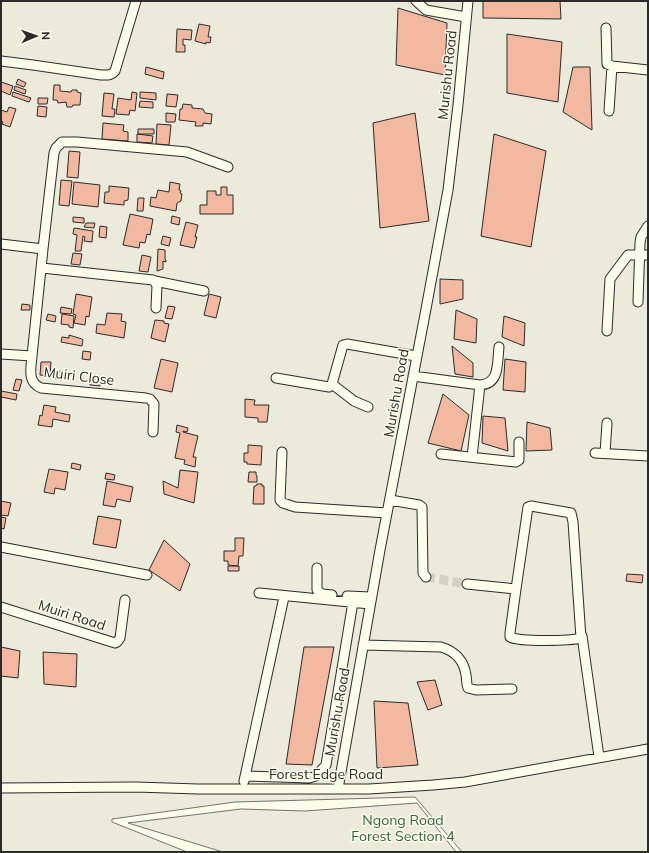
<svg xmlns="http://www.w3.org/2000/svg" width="649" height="853" font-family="Mulish,sans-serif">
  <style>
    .green { fill: #ecebdb; stroke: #74746e }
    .building { fill: #f2b8a0; stroke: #2b2b2b }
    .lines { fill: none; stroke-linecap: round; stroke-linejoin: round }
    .minor-tunnel { stroke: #d3d1c4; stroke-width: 9; stroke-dasharray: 9 4.5; stroke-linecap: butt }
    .minor-casing { stroke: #2b2b2b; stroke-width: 11 }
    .minor { stroke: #fdfbea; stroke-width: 9 }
    .labels { text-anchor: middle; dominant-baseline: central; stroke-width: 3; stroke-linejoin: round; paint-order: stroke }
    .street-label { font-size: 14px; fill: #2b2b2b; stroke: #fdfbea }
    .park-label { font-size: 14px; fill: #34623c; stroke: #fdfbea }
  </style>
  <rect width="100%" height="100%" fill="#fdfbea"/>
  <path class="green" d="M1 1H648V852H462L415 797 235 802 112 819V822L187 852H1Z
    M417 803 456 852H223L128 823 241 809 305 811Z"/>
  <path class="building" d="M483 1H560L561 19 483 18Z
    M398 8 447 23 445 75 396 65Z
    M199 24 210 26 208 37H211L210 43 206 42V44L195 41Z
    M177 29 192 30 191 40 183 39V45H185V52H176Z
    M507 34 562 42 558 102 507 93Z
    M146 67 164 72 163 79 145 74Z
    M573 67H590L592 130 563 112Z
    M18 79 26 83 24 87 16 84Z
    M1 82 13 86 10 95 1 91Z
    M54 85H60V91L71 92 72 90H77V92L81 93 80 105H73L72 107H67L66 102 58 103 57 100H53Z
    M15 86 26 90 25 94 14 90Z
    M13 92 31 98 29 102 12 96Z
    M132 92 137 93 135 111 130 110 129 115 116 114 118 98 131 100Z
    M140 92 156 93V100L140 98Z
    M104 93 114 94 112 109H115L114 117 102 116Z
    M167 94 178 95 176 107 166 106Z
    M38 98H48L47 104H38Z
    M140 101 153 102V108L139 107Z
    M183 104 192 105V108L203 109 205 113 212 114 211 124 203 123V126H195L196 122 179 120 180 109H182Z
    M38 106 47 107 46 117 37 116Z
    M9 107 16 109 10 127 2 124 3 122 1 121V110L7 112Z
    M166 113 176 114 175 122H166Z
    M415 113 429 221 380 228 373 123Z
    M103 123 124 125 123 131 128 132V141L102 139Z
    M157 124 171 125 169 145 156 144Z
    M138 129H154V134H138Z
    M137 134 153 136 152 143 137 142Z
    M494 134 546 151 531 247 481 236Z
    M69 151 80 152 78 178 67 177Z
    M61 180 72 181 69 206 59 205Z
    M74 182 100 185 98 207 72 204Z
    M170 182 180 184 179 190 181 191 180 193 182 194 181 201 177 203 176 211 150 206 151 197 156 198 158 190 169 192Z
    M109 186 129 188 128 200 124 201V205L104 203 105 192H109Z
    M221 187H227V195H233V214H200V205H207V191H216V195H221Z
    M138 198H144L143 211H137Z
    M130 214 153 219 150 235 147 234 145 243 140 242 139 248 123 245Z
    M172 216 180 218 179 225 171 223Z
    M73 217 84 218V223L73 222Z
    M186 222 198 225 195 237H197L194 248 180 245Z
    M86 223H95L94 228 84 227Z
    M100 226 107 227 106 238 99 237Z
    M74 228 93 231 92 242 84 241 85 237 83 236 81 251H75L77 235 73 234Z
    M163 236 171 238 169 246 161 244Z
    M158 249 165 250V259L166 260V262L163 261V269L157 271Z
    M73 253 82 254 80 265 71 264Z
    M142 255 151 257 148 272 139 271Z
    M440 279 463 280V299L440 304Z
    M76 294 92 297 89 317 86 316 85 325 74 323 76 315 73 314Z
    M209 294 221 297 216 318 204 315Z
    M22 304 30 305V310H21Z
    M168 306 175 307 172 319 165 318Z
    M61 307 72 309 71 314 60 313Z
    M456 310 477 319 476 343 454 339Z
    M107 313 122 314 121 321 126 322 124 338 96 333 97 324 105 325Z
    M48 314 56 316 55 322 46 320Z
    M62 314 74 316 73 328 69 327V325L61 324Z
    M504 316 525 323 524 346 502 337Z
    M155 320 164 321V323L169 324 165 342 151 338Z
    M69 335 82 339 83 340 82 346 61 342 62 337 69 338Z
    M452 346 473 363V377L455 374Z
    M83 351 91 352 90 360 82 359Z
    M161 359 178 363 172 392 154 388Z
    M505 359 526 362 525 392 503 390Z
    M41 362H51L50 376 40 375Z
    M54 370 64 372 62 380 53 378Z
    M16 379 22 380 19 391 13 390Z
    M91 381 100 382V386L90 385Z
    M1 391 17 394 16 400 1 397Z
    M443 394 469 415 461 451 428 443Z
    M245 399 255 400 254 405H269L267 422H258V418L245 417Z
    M44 405 56 407 55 412 70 415 69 422 53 419 52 427 38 425 40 415 42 416Z
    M483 416 505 418 508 451 482 443Z
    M527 422 550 428 552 450 526 451Z
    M177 425 188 428 187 432 183 431V432L198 436 193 457H196L195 467 184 464 185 460 175 458 180 433 176 432Z
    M248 445 262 446 261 465 247 464V462H244V453H248Z
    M72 463 81 465 80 470 71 468Z
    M49 469 68 472 65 490 55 488 54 494 44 492Z
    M180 470 198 472 194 503 164 494 163 481 178 488Z
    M249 472H256V475L257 476V482H248Z
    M106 473 115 475 114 480 105 479Z
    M107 481 133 487 130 502 117 499 115 507 103 505Z
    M257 484H262V486H264V504H253L254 486H256Z
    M1 501 11 503 8 516 1 515Z
    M98 516 121 520 116 548 93 544Z
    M1 517 6 518 4 529 1 528Z
    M235 538H244L243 556H239L238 566 228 565V561H224V551H235Z
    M164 540 190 564 180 591 149 570Z
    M228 566H239V571H228Z
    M627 574 643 575 642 583 626 581Z
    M1 647 20 651 18 678 1 676Z
    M304 647H334L312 765 286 764Z
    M43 652 77 654 76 687 44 684Z
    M435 680 442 705 428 710 417 682Z
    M374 701 408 703 418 765 377 768Z"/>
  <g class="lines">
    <path class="minor-tunnel" d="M426 577 467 584"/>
    <g class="minor-casing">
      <path id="minor" d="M416 1 426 10 466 17
        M606 28 607 64 612 66 648 70
        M1 61 33 65 101 75C107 75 111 76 115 71L136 1
        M609 111 612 66
        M1 244 43 249 54 153 56 148 62 142H77L187 152 228 167
        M43 249 32 356C31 369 27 382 41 388L146 398 150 399 154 404 153 432
        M42 268 153 280 157 285 156 308
        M155 281 204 291
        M638 302 640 243 641 237 648 226
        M607 331 610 279 628 255H648
        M1 354 32 356
        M413 376 480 385C500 384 497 363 499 347
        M276 378 329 387 332 384 343 345 347 344 416 356
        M332 384 354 401 368 407
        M282 452 280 500 283 503 295 507 387 513
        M595 453 648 456
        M605 453 607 423
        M441 454 516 462 519 460V442
        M472 457 480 385
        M390 500 419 505 422 507 423 573 426 577
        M1 547 147 575
        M317 568V590L322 594 332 595
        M467 584 516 589 510 633V637C520 642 570 641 581 638L573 522 571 513 531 506 528 507 516 589
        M259 593 370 604
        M347 596 371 597
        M1 607 115 643 117 642 120 638 125 600
        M582 636 599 757
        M363 645 441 647C455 651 464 661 466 675 467 679 466 683 468 688L476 690 512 689
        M245 776 309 778 316 776 326 765 353 602
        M244 781 284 597
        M1 788 136 787 198 789H369L433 785 465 782 648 749
        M338 789 380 550 426 309 448 190 458 105 468 1"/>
    </g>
    <use href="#minor" class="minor"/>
  </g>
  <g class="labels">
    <g class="street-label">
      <text transform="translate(447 75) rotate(-84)">Murishu Road</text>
      <text transform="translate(79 376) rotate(7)">Muiri Close</text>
      <text transform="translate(396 393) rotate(-80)">Murishu Road</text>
      <text transform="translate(72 615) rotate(18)">Muiri Road</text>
      <text transform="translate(337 712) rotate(-80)">Murishu Road</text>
      <text x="326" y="774">Forest Edge Road</text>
    </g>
    <g class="park-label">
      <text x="403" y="820">Ngong Road<tspan x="403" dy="16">Forest Section 4</tspan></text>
    </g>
  </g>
  <rect width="649" height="853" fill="none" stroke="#2b2b2b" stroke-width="4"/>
  <g transform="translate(36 36) rotate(88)" stroke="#fdfbea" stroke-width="3" paint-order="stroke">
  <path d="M0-3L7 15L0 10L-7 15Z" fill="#2b2b2b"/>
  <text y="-6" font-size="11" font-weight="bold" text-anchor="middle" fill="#2b2b2b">N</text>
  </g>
</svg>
